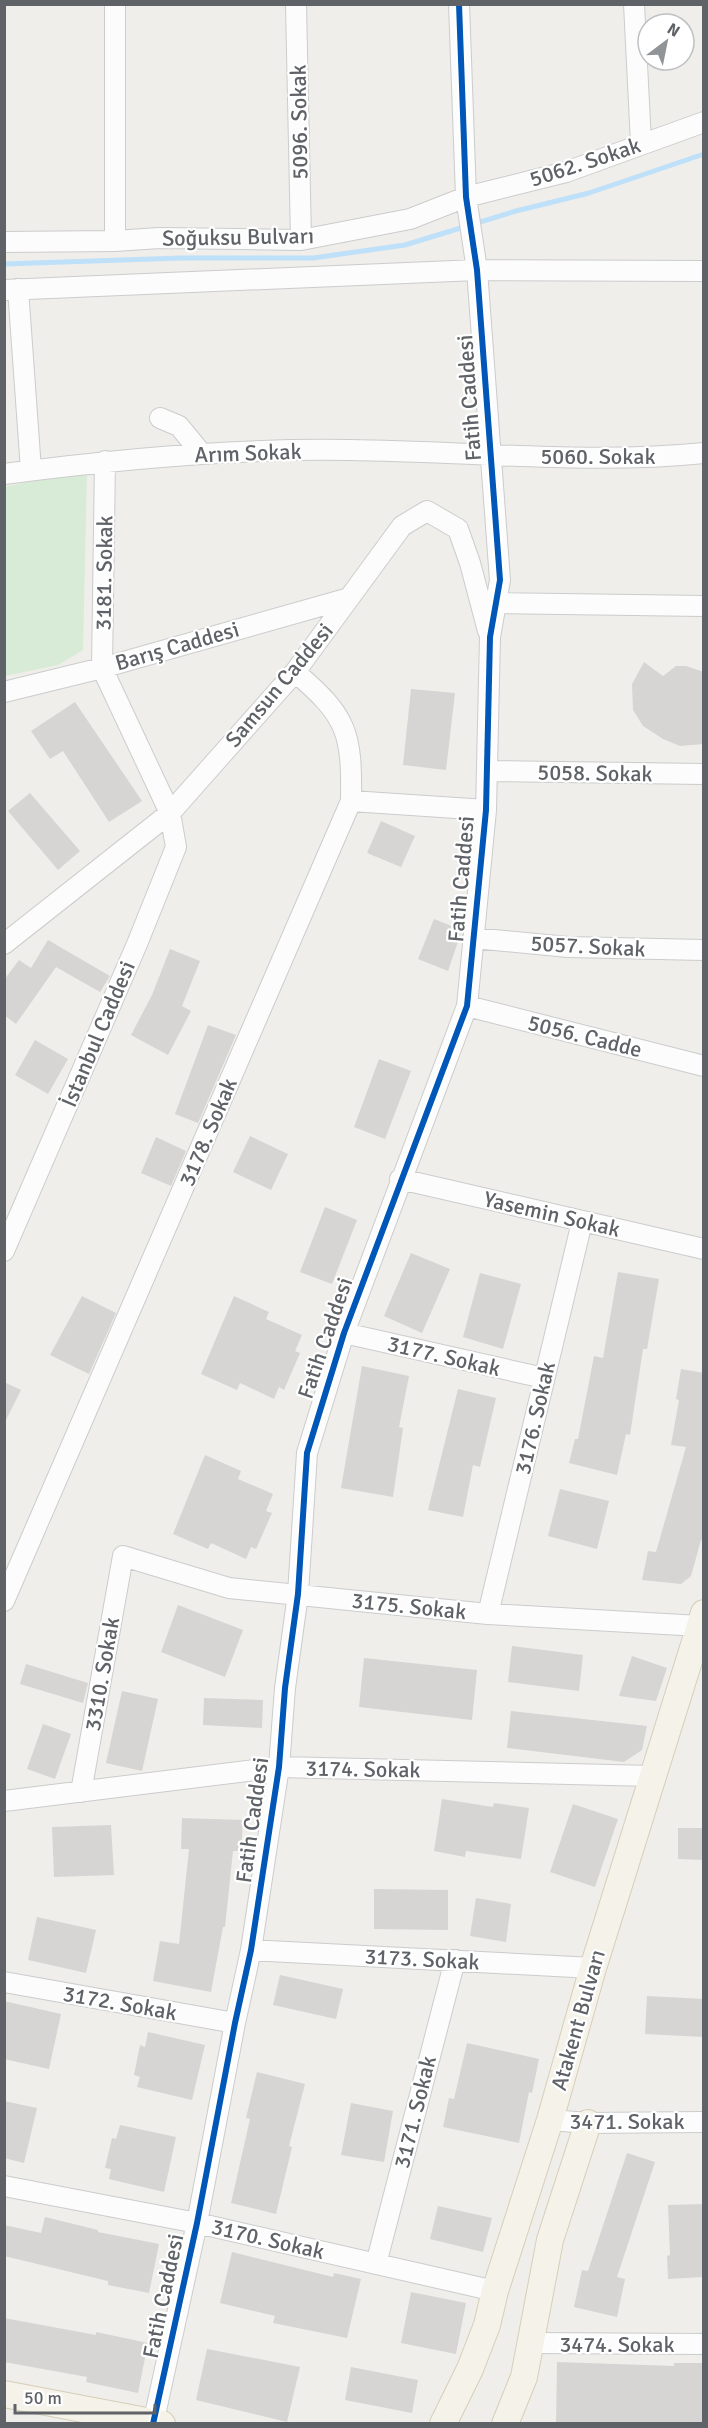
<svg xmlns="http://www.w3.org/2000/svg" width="708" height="2428" font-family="Signika,sans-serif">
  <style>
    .green { fill: #d8ebd6 }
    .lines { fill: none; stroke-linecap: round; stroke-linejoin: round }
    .stream { stroke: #bfe0f9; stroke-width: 5 }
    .building { fill: #d6d5d3 }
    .minor-casing { stroke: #cbcccc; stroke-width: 22 }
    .major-casing { stroke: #d7ceb8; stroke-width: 28 }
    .minor { stroke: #fdfcfc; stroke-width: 20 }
    .major { stroke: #f4f2e9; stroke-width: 26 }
    .cycleway-casing { stroke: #fff; stroke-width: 10 }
    .cycleway { stroke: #0057b8; stroke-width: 6 }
    .labels { text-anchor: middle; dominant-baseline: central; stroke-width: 4.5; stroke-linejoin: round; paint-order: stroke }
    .street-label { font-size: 22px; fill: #5f6368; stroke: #fff }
  </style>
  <rect width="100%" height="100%" fill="#efeeea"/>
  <path class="green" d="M87 469 83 650 58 665 5 676 4 487Z"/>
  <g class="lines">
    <path class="stream" d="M4 264 181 258H313L405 245 516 211 589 193 704 154"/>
  </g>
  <path class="building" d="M644 662 663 676 676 666H686L704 672V744L680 746 663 739 643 726 633 710 632 684Z
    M411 689 455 693 446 770 403 765Z
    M75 702 142 801 109 822 63 751 50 759 31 731Z
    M30 793 80 851 58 870 8 811Z
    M381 821 415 836 401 867 367 853Z
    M434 919 462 930 448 971 418 959Z
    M48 940 110 976 100 992 56 967 16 1024 4 1015V980L19 960 31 968Z
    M170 949 200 961 182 1006 191 1011 168 1055 131 1035 152 995Z
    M208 1025 236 1035 198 1123 175 1114Z
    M35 1040 68 1059 48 1094 15 1075Z
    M379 1059 411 1071 385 1139 354 1127Z
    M250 1136 288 1154 271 1190 233 1172Z
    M156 1137 186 1151 171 1186 141 1173Z
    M325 1207 357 1220 332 1284 300 1272Z
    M411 1253 450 1269 422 1333 384 1316Z
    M618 1272 659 1279 647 1349H643L630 1435 626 1434 617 1475 569 1463 575 1439H578L594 1356 603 1358Z
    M480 1273 521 1284 503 1349 463 1337Z
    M82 1296 116 1313 89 1374 50 1355Z
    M234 1296 269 1312 266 1319 302 1335 295 1351 300 1353 284 1390 279 1387 274 1399 240 1383 237 1390 201 1374Z
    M362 1366 409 1376 399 1427 403 1428 393 1497 341 1488Z
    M681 1369 704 1373V1541L701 1540 691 1576 681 1584 642 1580 648 1551 656 1552 686 1447 671 1445 679 1400 676 1399Z
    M4 1382 21 1390 4 1424Z
    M458 1389 496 1398 480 1467 473 1465 463 1517 428 1510Z
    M205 1455 241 1471 238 1479 273 1494 266 1511 272 1513 256 1549 251 1547 246 1559 211 1543 208 1549 173 1534Z
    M560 1489 609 1501 597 1549 548 1536Z
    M178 1605 243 1630 225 1677 161 1652Z
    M512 1646 583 1655 579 1691 508 1682Z
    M632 1656 667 1668 656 1701 619 1696Z
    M364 1658 477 1670 472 1720 359 1707Z
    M26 1664 88 1683 83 1703 20 1684Z
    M122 1691 158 1699 142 1771 106 1763Z
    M204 1698 263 1700 262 1728 203 1725Z
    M511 1711 647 1726 642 1750 624 1762 507 1748Z
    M43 1724 71 1734 55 1779 27 1769Z
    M442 1799 493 1807 494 1803 529 1808 521 1859 466 1851 465 1857 434 1851Z
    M573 1804 618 1819 595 1887 550 1872Z
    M182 1818 243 1820 241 1851H233L225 1927H223L211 1992 153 1981 160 1941 179 1944 189 1849H181Z
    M111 1825 114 1875 54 1877 52 1827Z
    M678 1828H704V1860L678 1859Z
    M374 1889 448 1890V1930L374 1929Z
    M476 1898 511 1904 506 1942 470 1936Z
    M37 1917 96 1930 86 1973 28 1960Z
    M280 1975 343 1989 336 2019 273 2005Z
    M647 1996 704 1999V2037L645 2034Z
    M4 2001 61 2014 49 2069 4 2059Z
    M148 2032 205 2045 192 2100 137 2087 140 2077 134 2075 140 2045 145 2047Z
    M467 2043 539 2059 532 2093 529 2092 519 2143 443 2127 449 2098 454 2099Z
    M257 2072 305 2084 289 2146 292 2147 276 2214 231 2203 250 2119 246 2118Z
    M4 2101 37 2108 24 2163 4 2158Z
    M351 2103 393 2111 384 2162 341 2155Z
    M120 2125 176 2137 164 2192 109 2179 111 2169 105 2168 112 2138 116 2139Z
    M627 2153 655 2162 617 2277 625 2279 617 2317 574 2307 582 2270 588 2271Z
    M704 2204V2277L668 2279 667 2256 670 2255 668 2205Z
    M438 2206 492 2218 483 2252 430 2239Z
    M45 2217 98 2230V2232L159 2244 149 2293 108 2285V2281L4 2256V2225L41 2233Z
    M232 2252 333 2277 334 2273 361 2279 347 2338 273 2323 275 2316 220 2303Z
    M411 2292 466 2303 456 2354 401 2343Z
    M4 2318 96 2335V2332L148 2343 138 2393 86 2382 87 2377 4 2362Z
    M207 2349 300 2367 287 2422 196 2400Z
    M557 2362 674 2366V2363H704V2424H556Z
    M351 2367 418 2380 412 2413 345 2400Z"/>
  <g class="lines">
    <g class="minor-casing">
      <path id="minor" d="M115 4V241
        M296 4 301 240
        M634 4 641 143
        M4 242 115 241 159 238 301 240 410 219 466 197 566 172 704 122
        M18 289 31 470
        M4 290 477 270 704 271
        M160 418 179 426 202 454
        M4 474C118 459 234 448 349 450 467 451 586 465 704 453
        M496 603 704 606
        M4 692 102 668 349 598
        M487 771 704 774
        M351 801 486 810
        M473 938 568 947 704 950
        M4 944 170 813 295 672 402 526 427 511 458 529 470 563 488 631
        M467 1006 704 1066
        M400 1179 704 1249
        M4 1251 137 944 176 847 170 813 102 668 105 461
        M344 1333 544 1378
        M4 1601 351 801C352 733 348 717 295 672
        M488 1614 582 1222
        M81 1792 123 1556 229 1588 488 1614 700 1626
        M4 1801 279 1767 651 1776
        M251 1950 593 1968
        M4 1982 235 2023
        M550 2120 588 2123 704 2122
        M4 2186 197 2223 495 2291
        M376 2264 455 1960
        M531 2343 704 2344
        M153 2424 197 2223 235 2023 251 1950 279 1767 285 1688 298 1594 307 1453 344 1333 467 1006 486 810 490 637 500 580 477 270 466 197 459 4"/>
    </g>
    <g class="major-casing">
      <path id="major" d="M4 2394 162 2424
        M443 2424 470 2369 487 2325 495 2291 550 2120 593 1968 704 1613
        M505 2424 524 2377 550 2240 588 2123"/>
    </g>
    <use href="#minor" class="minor"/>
    <use href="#major" class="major"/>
    <g class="cycleway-casing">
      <path id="cycleway" d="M153 2424 197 2223 235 2023 251 1950 279 1767 285 1688 298 1594 307 1453 344 1333 467 1006 486 810 490 637 500 580 477 270 466 197 459 4"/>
    </g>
    <use href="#cycleway" class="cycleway"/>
  </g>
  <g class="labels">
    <g class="street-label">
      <text transform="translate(299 122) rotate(-91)">5096. Sokak</text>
      <text transform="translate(585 162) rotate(-18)">5062. Sokak</text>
      <text transform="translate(238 237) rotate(-1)">Soğuksu Bulvarı</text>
      <text transform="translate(469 398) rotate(-94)">Fatih Caddesi</text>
      <text transform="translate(248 453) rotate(-2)">Arım Sokak</text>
      <text x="598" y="456">5060. Sokak</text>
      <text transform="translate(104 573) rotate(-89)">3181. Sokak</text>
      <text transform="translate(177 646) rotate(-16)">Barış Caddesi</text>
      <text transform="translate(279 685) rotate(-50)">Samsun Caddesi</text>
      <text transform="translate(595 773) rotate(1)">5058. Sokak</text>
      <text transform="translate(461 879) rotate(-85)">Fatih Caddesi</text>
      <text transform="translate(588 946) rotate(3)">5057. Sokak</text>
      <text transform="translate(98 1034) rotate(-67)">İstanbul Caddesi</text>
      <text transform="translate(585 1036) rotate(14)">5056. Cadde</text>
      <text transform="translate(208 1132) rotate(-67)">3178. Sokak</text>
      <text transform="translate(552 1214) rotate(13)">Yasemin Sokak</text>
      <text transform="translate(325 1338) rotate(-71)">Fatih Caddesi</text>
      <text transform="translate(444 1356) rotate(13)">3177. Sokak</text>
      <text transform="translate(535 1418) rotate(-77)">3176. Sokak</text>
      <text transform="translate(409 1606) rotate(6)">3175. Sokak</text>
      <text transform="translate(102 1674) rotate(-80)">3310. Sokak</text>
      <text transform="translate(363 1769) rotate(1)">3174. Sokak</text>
      <text transform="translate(252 1820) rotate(-82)">Fatih Caddesi</text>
      <text transform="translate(422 1959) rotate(3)">3173. Sokak</text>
      <text transform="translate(120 2003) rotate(10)">3172. Sokak</text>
      <text transform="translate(578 2020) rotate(-74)">Atakent Bulvarı</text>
      <text transform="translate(415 2112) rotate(-76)">3171. Sokak</text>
      <text x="627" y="2121">3471. Sokak</text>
      <text transform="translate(268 2239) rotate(13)">3170. Sokak</text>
      <text transform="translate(163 2296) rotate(-78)">Fatih Caddesi</text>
      <text x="617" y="2344">3474. Sokak</text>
    </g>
  </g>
  <rect width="708" height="2428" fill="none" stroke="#5f6368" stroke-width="12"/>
  <g transform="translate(666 42) rotate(32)"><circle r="28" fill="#ffffff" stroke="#bfc1c3" stroke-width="1.5"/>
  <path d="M0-4.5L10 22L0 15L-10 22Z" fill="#919496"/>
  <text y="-9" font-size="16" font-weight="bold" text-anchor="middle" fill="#5f6368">N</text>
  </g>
  <path d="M15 2404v9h140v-9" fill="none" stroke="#5f6368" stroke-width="3"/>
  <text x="24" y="2404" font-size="18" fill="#5f6368" stroke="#ffffff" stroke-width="4.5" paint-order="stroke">50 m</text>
</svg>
